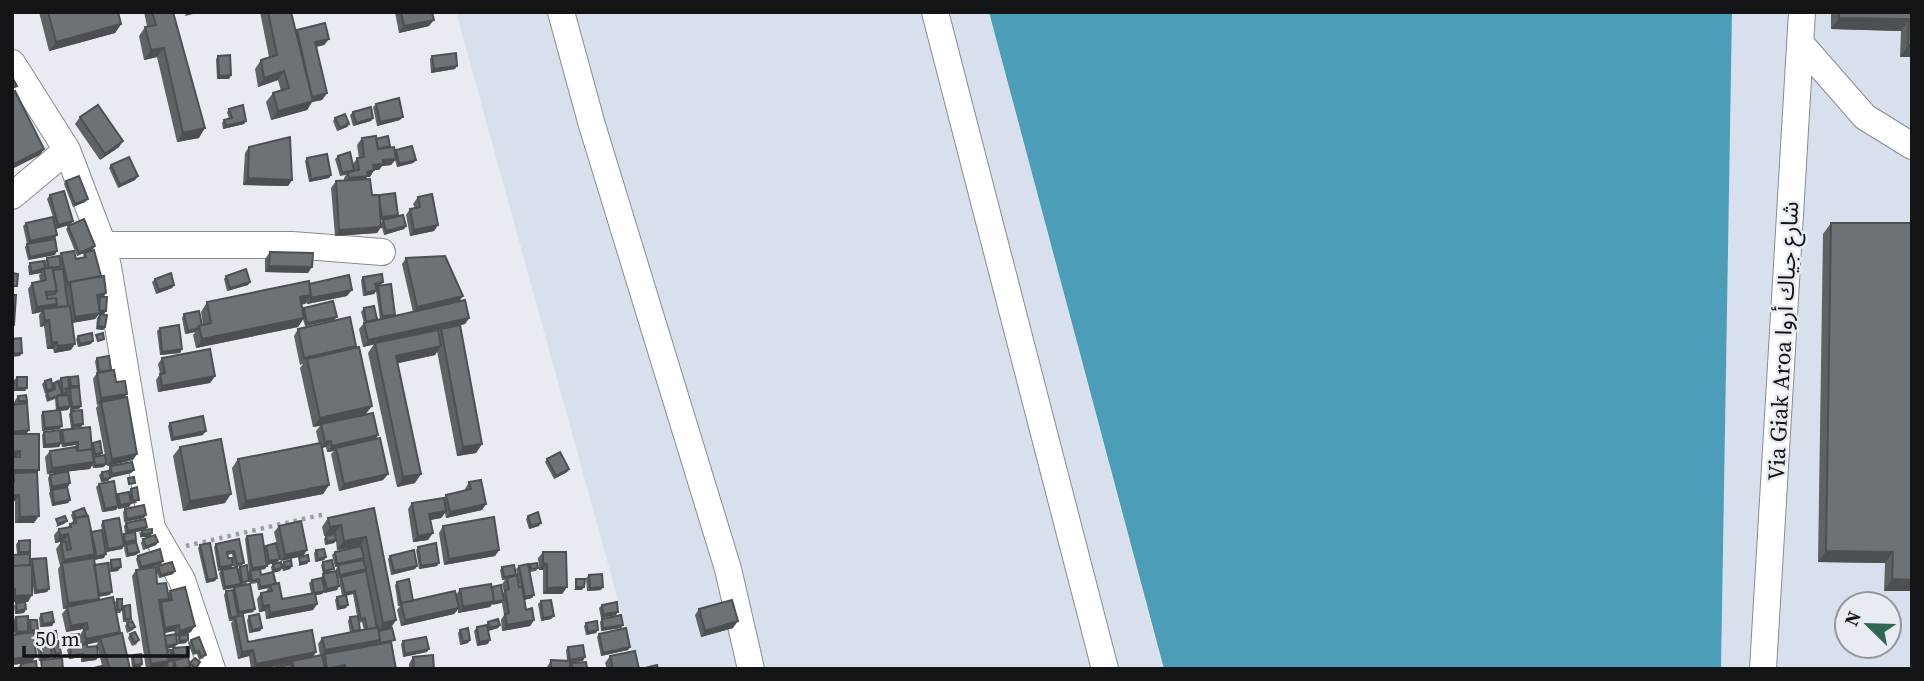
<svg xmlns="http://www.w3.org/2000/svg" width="1924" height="681" font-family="'Source Serif 4','Noto Sans Arabic',serif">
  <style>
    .built { fill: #d8e0ed; fill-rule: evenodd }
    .water { fill: #4c9db7 }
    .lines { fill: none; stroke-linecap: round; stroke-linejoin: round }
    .minor-casing { stroke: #888b91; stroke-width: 28 }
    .path { stroke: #9b9ea2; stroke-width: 4.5; stroke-dasharray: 3.5 5; stroke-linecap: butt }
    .minor { stroke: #fff; stroke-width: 26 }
    .wall { fill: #5d6265; fill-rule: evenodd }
    .shaded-wall { fill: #4c5053 }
    .building { fill: #6c7276; stroke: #4c5053; stroke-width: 2 }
    .labels { text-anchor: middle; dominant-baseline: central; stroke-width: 5; stroke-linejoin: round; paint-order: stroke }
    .street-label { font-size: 23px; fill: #131416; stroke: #e8ecf2 }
  </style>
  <rect width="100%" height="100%" fill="#e8ecf2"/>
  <path class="built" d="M456 12H989L1163 669H637Z
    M1732 12H1912V669H1721ZM1847 604H1889V646H1847Z"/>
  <path class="water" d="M989 12H1732L1721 669H1164Z"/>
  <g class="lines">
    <g class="minor-casing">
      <path id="minor" d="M561 12 592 125 728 569 751 669
        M935 12 1105 669
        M1801 44 1865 117 1912 146
        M12 63 67 150 12 196
        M67 150 103 245 108 267 152 528 182 580 212 669
        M103 245H292L382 252
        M1763 669 1802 12"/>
    </g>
    <path class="path" d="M186 546 325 514"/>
    <use href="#minor" class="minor"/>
  </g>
  <path class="wall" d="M39 12H118L121 24 115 33 49 51Z
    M144 12H173L199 138 177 142 157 57 144 60 139 36 145 27 147 26Z
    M260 12H291L296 32 297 30 329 39 324 45 316 47 327 93 322 100 312 102 307 110 271 120 266 102 273 93 281 91 278 80 258 87 255 69 261 60 269 57Z
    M395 12H432L429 26 399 33Z
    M1831 12H1912V57H1900L1901 31 1831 29Z
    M218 56 231 75 229 79H217L216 59Z
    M432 56 455 69 431 73 430 59Z
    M376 104 400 120 377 126 373 107Z
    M229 109 246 121 244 124 223 129 222 123 224 120 229 119 227 112Z
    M353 112 373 118 371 121 353 126 350 115Z
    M80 117 119 147 100 160 75 124Z
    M335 118 349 124 347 127 337 131 333 121Z
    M362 138 376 139 390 146 395 151 416 160 413 163 397 167 395 160 391 165 382 166 379 170H374L370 177H367L366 179 372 195 398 215 397 217 406 226 404 229 384 235 381 224 383 220 389 219 381 220V227L377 233 335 236 331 188 336 181H344V178L346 175 340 176 335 159 338 156 353 164 357 158H359L357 145Z
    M249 147 292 180 288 186 243 185 245 153Z
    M307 158 331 175 329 178 309 182 305 161Z
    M111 165 138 176 135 180 118 188 109 168Z
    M66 181 85 202 73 207 64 184Z
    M50 195 73 221 71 224 95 246 93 249 77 256 66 229 70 225 56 229 57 235 55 238 28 244 55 255 28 260 25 247 27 244 23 226 26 223 53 217 47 199Z
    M418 197 438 225 434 231 410 236 406 215 410 209 415 208 413 204Z
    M1831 223H1912V591H1884L1885 563 1818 562 1823 234Z
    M270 252 308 273 265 272V259Z
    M61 253 76 259 83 258 84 253 104 297 106 311 104 314H99L95 319 72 323 71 350 54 353 53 349H47L44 326 40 327 39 315 41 312 32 314 28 289 32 283 40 281 39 275 41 273 29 275 28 266 30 263 44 262 47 258 59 257Z
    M406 258 459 302 469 318 465 324 460 325 482 444 476 453 457 456 437 351 435 355 398 363 415 483 397 487 368 353 374 344 363 347 359 329 364 323 361 312 364 308 377 319H380L376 291 374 294 363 296 361 280 363 277 383 282 381 285 395 315 394 316 413 312 402 264Z
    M226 276 248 285 227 291 224 279Z
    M155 279 174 285 172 288 156 294 152 282Z
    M309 284 347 296 307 304 306 302 305 304H302L303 309 304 308 334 320 305 326 303 319 298 327 196 348 193 335 195 332 185 334 182 318 184 314 202 325H203L201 312 207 302Z
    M100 314 105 327 103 330 96 329 97 318Z
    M160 328 182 349 180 353 160 355 157 331Z
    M298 329 355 348 366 414 378 435 376 438 388 474 383 480 339 491 331 454 334 451 327 452 326 447 322 448 329 485 323 494 239 510 232 468 238 459 319 444 316 431 320 426 313 427 300 368 303 364 300 365 294 336Z
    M78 336 91 344 78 347 76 339Z
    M97 358 111 370 116 382 125 397 133 460 107 466 96 408 99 404 97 405 93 379 97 373 95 361Z
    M162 358 215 376 210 383 158 392 156 380 160 374 158 364Z
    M17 377 27 388 25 391H14V380Z
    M70 377 79 386 78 388 81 406 79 409 70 410V407L68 410 60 411V429L42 431 41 415 43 412 56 411 55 399 47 402 45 395 47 393 45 394 42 384 45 381 52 385 54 383 58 381 61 378 68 379Z
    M18 396 27 401 25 403 26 434 37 472 34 523H15V501H12V405L14 404V402Z
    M71 411 83 424 81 427 71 428 69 414Z
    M170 423 203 435 171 441 168 426Z
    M62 430 92 445 93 443 102 453 100 456 104 467 93 468 92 465 90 469 68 471 70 483 67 487 70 500 68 503 52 506 49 493 51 490 50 491 48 478 50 475 67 471 47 474 45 457 50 451 76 447 75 445 62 447 61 443 59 447 43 448 42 435 44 432 60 433Z
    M180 447 225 503 183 511 173 456Z
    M547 459 569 469 567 472 554 479 545 462Z
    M110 466 134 470 131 473 110 478 108 481 101 482 99 475 102 472 108 471Z
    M469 482 486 504 482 510 446 518 445 513 441 518 430 520 428 540 413 542 408 509 412 503 444 499 446 495 465 491V489Z
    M99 484 116 497 118 494 128 493 131 489 137 503 131 504 129 507 118 509 117 507 116 510 102 512 96 487Z
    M374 508 396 620 390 629 396 669H267L291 663 261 669H251L249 656 238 659 231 623 233 621H229L224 595 226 591 232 590 233 588 223 590 219 573 221 570 218 571 214 547 216 544 239 539 244 563 241 566 237 567 238 569 240 567 247 584 239 586 250 584 248 574 250 571H249L245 539 247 536 264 548 266 546 280 559 277 562 267 565 265 569 260 570 261 575 272 572 271 567 273 564 281 565 284 562 292 566 290 569 283 571 282 568 280 571 273 573 276 584 282 599 311 593 309 583 312 580 321 578 323 574 321 565 323 562 332 572 339 586 337 590 324 593V591L322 594 316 595 317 604 313 610 266 619 265 611 259 612 257 599 261 593 266 592 268 588 258 590 257 583 250 584 255 609 253 612 238 615 248 642 313 657 320 656 318 644 322 638 350 633 348 621 350 617 357 616 353 594 346 596V608L337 610 335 600 337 597 342 596 339 580 340 578 338 579 336 569 338 566 335 567 332 555 335 552 360 546 337 550 336 541 334 543 325 545 324 539 326 536 334 534 324 536 322 527 328 518ZM232 554 234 567 231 568 228 555ZM362 622 364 630 359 631V623Z
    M125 509 144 518 124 522 123 512Z
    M73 512 87 515 86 516 91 532 104 558 94 560V565L112 592 109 595 99 597 98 601 116 609 115 602 117 599 122 608 124 606 131 619 129 622H123L122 610 120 613H116L120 632 119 634 130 669H103L98 650V657L96 660 81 662V657L69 659 67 650 69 647H68L67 638 69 635H80L83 630V629L66 632 62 614 66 609H63L58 569 60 566 56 549 61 542H64V541L55 543 54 535 59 529 68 527 73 521 71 515ZM98 642 96 646 87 647V644Z
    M528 516 539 526 529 529 526 519Z
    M103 521 122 536 125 534 124 526 126 523 145 529 152 533 150 537H140V533L141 531 135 532 136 540 134 543 139 552 136 555 126 557 124 548 128 544 124 545 122 549 106 552 101 525Z
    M279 526 307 550 303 556 281 561 274 532Z
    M443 526 499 550 495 556 444 565 439 533Z
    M143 539 158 542 156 545 143 550 141 543Z
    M19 541 30 552 28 554 30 565 32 559 49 589 47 592 34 594 32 579 28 602H12V555L17 554 16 544Z
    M200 545 217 578 215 581 206 583 198 548Z
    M418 547 437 566 419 569 416 550Z
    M316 550 326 557 324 560 315 562 314 553Z
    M543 552 567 587 562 594H543V570H539L538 558Z
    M138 556 163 561 161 564 148 568 156 569 158 566 175 571 173 574 159 578 156 570 157 584 168 593 170 591 191 632 182 635 186 643 178 644 177 639 179 636 176 637 175 647 167 649V650L171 651 173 648 187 655 186 658 189 665 195 658 200 662 195 669H191L189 668 188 669H146L132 576 136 570H139L136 559ZM174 631 175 634 165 636 164 633Z
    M390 556 417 566 415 569 391 575 388 559Z
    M111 560 118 571 110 572 109 563Z
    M530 564 538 568 536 571 530 572 534 595 532 598 524 600 526 610 534 620 530 626 502 631 501 620 504 615 502 603 492 604 490 607 458 613V609L454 614 401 626 397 610 400 606H398L395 585 397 582 413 601 456 595 460 589 492 587 503 593 504 592 502 584 505 580H502L500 570 502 567 519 587H520L516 569 519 566 529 567Z
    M589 575 601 590 587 591 586 578Z
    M541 601 551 619 541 621 538 604Z
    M16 603 26 609 24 613 15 614 14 606Z
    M602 605 616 615 601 618 599 608Z
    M12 607 14 620 16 617 28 623 30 620 35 633H34L32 662 37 669H19L18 667 21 664 12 665V635H15L14 632 12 634Z
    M699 609 733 628 701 637 695 615Z
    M41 614 54 622 52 626 40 627 39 618Z
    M249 616 262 628 260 631 249 633 247 620Z
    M602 619 623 625 621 628 601 631 600 622Z
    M488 622 500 625 498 628 488 631V644L477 646 474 631 477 627 486 626Z
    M127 623 135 627 133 630 127 633 125 626Z
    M586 623 596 633 586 635 584 626Z
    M460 630 468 643 460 645 458 633Z
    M50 632 55 641 50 643V645L52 642 61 653 58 657 53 658 52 651V655L50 658 39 661 35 637 37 634 48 635Z
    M130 634 137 644 132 646 128 638Z
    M599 634 630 647 628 650 601 656 597 637Z
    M191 640 204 658 199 660 197 654 193 655 188 643Z
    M403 641 427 652 403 657 401 644Z
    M568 647 583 661 570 662V666L572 663 587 669H547V667L551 660H567L566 650Z
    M133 655 142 664 140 668H132L131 658Z
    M610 656 639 669H607L605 663Z
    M413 657 434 669H409V664Z"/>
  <path class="shaded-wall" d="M187 12H201L185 16Z
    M1839 18 1909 19 1901 31 1831 29Z
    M434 20 429 26 399 33 404 26Z
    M121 24 115 33 49 51 56 42Z
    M329 39 324 45 311 48 315 42Z
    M1908 45H1912V57H1900Z
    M164 48 157 57 144 60 151 50Z
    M457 66 455 69 431 73 434 69Z
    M284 71 278 80 258 87 264 78Z
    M231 75 229 79H217L219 76Z
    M327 93 322 100 312 102 307 110 271 120 278 111 312 97Z
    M403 117 400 120 377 126 380 122Z
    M373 118 371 121 353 126 356 123Z
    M246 121 244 124 223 129 226 126Z
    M349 124 347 127 337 131 340 128Z
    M205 128 199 138 177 142 183 133Z
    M123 141 119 147 100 160 105 154Z
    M44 149 40 155 12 169V165Z
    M396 159 391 165 382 166 379 170H374L370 177H367L364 182 345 185 349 178 367 172 373 165 383 160Z
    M416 160 413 163 397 167 399 164Z
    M331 175 329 178 309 182 311 179Z
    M138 176 135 180 118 188 120 185Z
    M248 178 292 180 288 186 243 185Z
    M88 199 85 202 73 207 75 204Z
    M398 215 396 218 380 220 382 217Z
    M73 221 70 224 56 229 58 225Z
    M438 225 434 231 410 236 414 230Z
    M406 226 404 229 384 235 386 231Z
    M381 227 377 233 335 236 339 230Z
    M57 235 55 238 27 244 30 241Z
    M95 246 93 249 77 256 79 253Z
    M57 251 55 255 28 260 30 257Z
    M269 266 312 267 308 273 265 272Z
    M43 269 41 273 29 275 31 272Z
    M250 282 248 285 227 291 230 288Z
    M174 285 172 288 156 294 159 290Z
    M352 290 347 296 307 304 311 298Z
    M377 290 374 294 363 296 366 293Z
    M106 293 102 300 100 297 98 300 97 295Z
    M311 295 305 304 294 306 300 297Z
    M463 296 458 303 413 313 417 307Z
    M57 304 66 309H43L41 312 32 314 37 307Z
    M99 310 106 311 104 314H99L95 319 71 323 75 317Z
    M337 317 334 320 305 326 307 323Z
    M304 318 298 327 196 348 202 339Z
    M469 318 465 324 363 347 368 340Z
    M49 320 44 326 40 327 45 321Z
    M98 326 105 327 103 330 96 329Z
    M197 329 195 332 185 334 188 331Z
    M93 341 91 344 78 347 80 344Z
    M57 342 53 349H47L52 343Z
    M75 344 71 350 54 353 58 346Z
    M441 346 435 355 390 365 396 356Z
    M182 349 180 353 160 355 162 352Z
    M22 353 20 356 12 357V354Z
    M215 376 210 383 158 392 162 386Z
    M17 388H27L25 391H14Z
    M127 394 123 400 101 402 99 404 97 405 101 398Z
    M70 406 68 410 56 411 58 408Z
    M81 406 79 409 70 410 72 407Z
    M372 406 365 415 313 427 320 418Z
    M83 424 81 427 71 428 73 425Z
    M62 426 60 429 42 431 45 428Z
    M29 430 25 436 12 437V432Z
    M206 431 203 435 171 441 173 438Z
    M378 435 374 442 336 448 334 451 327 452 332 446Z
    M331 441 326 447 320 448 325 442Z
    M78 442 75 445 62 447 64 444Z
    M61 443 59 447 43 448 45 445Z
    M482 444 476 453 457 456 463 447Z
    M20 451 15 458H12V452Z
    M137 454 133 460 107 466 112 459Z
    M94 462 90 469 47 474 52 468Z
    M106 464 104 467 93 468 95 465Z
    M569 469 567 472 554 479 556 476Z
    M12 470H39L35 476 14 473 12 476Z
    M134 470 131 473 109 478 112 474Z
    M388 474 383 480 339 491 344 484Z
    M421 474 415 483 397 487 403 477Z
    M110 478 108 481 101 482 103 479Z
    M70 483 68 487 50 491 52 487Z
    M329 485 323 494 239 510 246 501Z
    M231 494 225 503 183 511 190 501Z
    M12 495H19L15 501H12Z
    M70 500 68 503 52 506 54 503Z
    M131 503 129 507 118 509 120 505Z
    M486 504 482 510 446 518 450 512Z
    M118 506 116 510 102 512 105 509Z
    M446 511 441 518 425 521 429 514Z
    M146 515 144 518 124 522 127 519Z
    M39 516 34 523H15L20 517Z
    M67 521 64 524 56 527 58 524Z
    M541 523 539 526 529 529 531 526Z
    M341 525 334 534 324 536 330 527Z
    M147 527 145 530 125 534 128 531Z
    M152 533 150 537H140L142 534Z
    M433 533 428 540 413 542 418 536Z
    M68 534 64 541 55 543 60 536Z
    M366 537 360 546 337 550 344 541Z
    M136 540 134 543 123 545 125 542Z
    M336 540 334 543 325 545 327 542Z
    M158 542 156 545 143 550 146 547Z
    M124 546 122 549 106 552 108 549Z
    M307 550 303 556 281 561 285 555Z
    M499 550 495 556 444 565 449 559Z
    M1826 551 1893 552 1885 563 1818 562Z
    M139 552 136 555 126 557 128 554Z
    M96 554 91 560 62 563 64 560Z
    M106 554 104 558 93 560 95 557Z
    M326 557 324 560 315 562 318 559Z
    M364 558 361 561 335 567 337 564Z
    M280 559 277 562 267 565 269 561Z
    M163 561 161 564 139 571 141 567Z
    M309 561 307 564 298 566 300 563Z
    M439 563 437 566 419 569 421 566Z
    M543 563 547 564 543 570H539Z
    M233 565 231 568 218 571 220 567Z
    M267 566 265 569 249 571 252 568Z
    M292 566 290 569 283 571 285 567Z
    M417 566 415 569 391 575 394 571Z
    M121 567 118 571 110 572 112 569Z
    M282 568 280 571 272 573 274 570Z
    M366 569 363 573 338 579 340 575Z
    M175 571 173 574 159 578 161 575Z
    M217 578 215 581 206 583 208 580Z
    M1892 579 1912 580V591H1884Z
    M241 584 238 587 223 590 225 587Z
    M270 585 268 588 258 590 260 587Z
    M339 586 337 590 324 593 327 589Z
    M567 587 562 594H543L547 588Z
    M576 587H584L582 590H574Z
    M603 587 601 590 587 591 590 588Z
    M49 589 47 592 34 594 36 591Z
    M325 591 322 594 311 596 314 593Z
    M355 591 353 594 342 596 345 593Z
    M112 592 109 595 95 597 98 594Z
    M32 595 28 602H12V600L15 596Z
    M534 595 532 598 523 600 525 597Z
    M99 599 95 605 67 607 63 609 68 603Z
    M504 600 501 603 492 605 494 602Z
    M494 601 490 607 458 613 463 607Z
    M317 604 313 610 266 619 270 613Z
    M269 605 265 611 259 612 263 606Z
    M348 605 346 608 337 610 339 607Z
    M459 608 454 614 401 626 405 620Z
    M26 609 24 613 15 614 17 611Z
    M255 609 253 612 236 615 239 612Z
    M618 612 616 615 601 618 603 614Z
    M554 616 551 619 541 621 543 618Z
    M396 620 390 629 377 632 383 623Z
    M534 620 530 626 502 631 507 625Z
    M738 621 733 628 701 637 705 631Z
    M54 622 52 626 40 627 43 624Z
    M87 623 83 629 66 632 71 626Z
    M179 625 174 631 161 634 165 628Z
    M500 625 498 628 488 631 490 628Z
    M623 625 621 628 601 631 603 628Z
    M195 626 191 632 176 637 180 631Z
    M262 628 260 631 249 633 252 630Z
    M598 630 596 633 586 635 588 632Z
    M28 631 26 634 15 635 17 632Z
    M120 632 116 638H100L98 642 81 646 86 639Z
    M188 640 186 643 178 644 180 641Z
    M380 640 376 646 325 654 323 656 320 657 325 650Z
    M470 640 468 643 460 645 463 642Z
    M490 640 488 644 477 646 479 642Z
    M177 644 175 647 164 649 166 646Z
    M630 647 628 650 601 656 603 653Z
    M429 649 427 652 403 657 405 654Z
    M253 650 249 656 238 659 242 652Z
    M316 652 312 659 261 669H253L256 664Z
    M83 654 81 657 69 659 71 656Z
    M52 655 50 658 39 661 42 657Z
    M36 656 32 662 12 665V659Z
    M98 657 96 660 81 662 84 658Z
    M585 657 583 661 567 663 570 660Z
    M169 661 164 668 148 669 151 664Z
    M142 664 140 668H132L134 665Z
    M345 665 343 669H327Z"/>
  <path class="building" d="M48 12H118L121 24 56 42Z
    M152 12H173L205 128 183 133 164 48 151 50 145 27 156 25Z
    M268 12H291L313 101 278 111 273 93 289 88 284 71 264 78 261 60 277 55Z
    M401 12H432L434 20 404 26Z
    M1839 12H1912V45H1908L1909 19 1839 18Z
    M325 23 329 39 315 42 327 93 312 97 297 30Z
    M456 53 457 66 434 69 432 56Z
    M230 55 231 75 219 76 218 56Z
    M12 77 17 86 12 88Z
    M15 91 44 149 12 165V93Z
    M399 98 403 117 380 122 376 104Z
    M98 105 123 141 105 154 80 117Z
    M243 105 246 121 226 126 224 120 232 118 229 109Z
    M371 107 373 118 356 123 353 112Z
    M345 114 349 124 340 128 335 118Z
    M376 136 378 149 394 147 396 159 383 160V164L373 165 374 170 367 172 368 176 349 178 348 172 359 170 357 158 364 157 362 138Z
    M388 136 390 146 378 149 376 139Z
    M290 137 292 180 248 178 249 147Z
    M412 146 416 160 399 164 396 150Z
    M350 152 354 170 342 173 338 156Z
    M327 154 331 175 311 179 307 158Z
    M129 157 138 176 120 185 111 165Z
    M79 176 88 199 75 204 66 181Z
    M370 179 372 195H379L381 227 339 230 336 181Z
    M64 191 73 221 58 225 50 195Z
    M395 193 398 215 382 217 379 195Z
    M432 194 438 225 414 230 410 209 420 207 418 197Z
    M403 215 406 226 386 231 383 220Z
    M53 217 57 235 30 241 26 223Z
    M84 219 95 246 79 253 68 226Z
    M1831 223H1912V580L1892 579 1893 552 1826 551Z
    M55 239 57 251 30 257 27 244Z
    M94 250 101 276 70 282 68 285 61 253 74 251 76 259 86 257 84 253Z
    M270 252 313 253 312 267 269 266Z
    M59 256 61 266 53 268 52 267 49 268 47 258Z
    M445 256 463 296 417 307 406 258Z
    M44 261 45 268 31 272 30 263Z
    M52 267 57 291 46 292 47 299 56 298 57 304 37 307 32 283 46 280 44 269Z
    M63 269 68 306 55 307 57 304 56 298 47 299V295L55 294 57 291 53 270Z
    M246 269 250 282 230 288 226 276Z
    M12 273 18 274 17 286H12Z
    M171 273 174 285 159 290 155 279Z
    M382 274 383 282 375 284 377 290 366 293 363 277Z
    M349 275 352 290 311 298 309 284Z
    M104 276 106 293 97 295 100 313 75 317 70 282Z
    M309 281 311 295 300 297 304 318 202 339 199 326 211 323 207 302Z
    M391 284 395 315 382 316 378 286Z
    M12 295H16L14 325H12Z
    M100 297H107L106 311 99 310Z
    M465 300 469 318 368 340 364 323Z
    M333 301 337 317 307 323 304 308Z
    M70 306 75 344 58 346 57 342 52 343 49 320 45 321 43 309Z
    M374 306 377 319 366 322 364 308Z
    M199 311 202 325 199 326 197 329 188 331 184 314Z
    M100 314 107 315 105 327 98 326Z
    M350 317 356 346 304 358 298 329Z
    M179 325 182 349 162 352 160 328Z
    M460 325 482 444 463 447 441 329Z
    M438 330 441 346 396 356 421 474 403 477 375 343Z
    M92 333 93 341 80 344 78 336Z
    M103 333 104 339 98 341 96 335Z
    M21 338 22 353 12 354V339Z
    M359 347 372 406 320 418 307 359Z
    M210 349 215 376 162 386 160 374 165 373 162 358Z
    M109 356 111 370 99 372 97 358Z
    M114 370 116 382 125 381 127 394 101 398 97 373Z
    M78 376 79 386H71L70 377Z
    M17 377H27V388H17Z
    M68 377 69 388 65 389 67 392 63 394 61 378Z
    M51 379 53 389 47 390 45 381Z
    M58 381 62 394 49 399 47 392 55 389 54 383Z
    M79 387 81 406 72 407 70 388Z
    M26 395 27 401H19L18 396Z
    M68 395 70 406 58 408 57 396Z
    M127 397 137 454 112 459 101 402Z
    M27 403 29 430 12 432V405Z
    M60 410 62 426 45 428 43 412Z
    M82 410 83 424 73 425 71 411Z
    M373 413 378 435 332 446 331 441 325 442 321 424Z
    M203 416 206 431 173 438 170 423Z
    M90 427 92 449 78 451V442L64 444 62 430Z
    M60 430 61 443 45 445 44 432Z
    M12 434H39V470H12V457H20V451L12 452Z
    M380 438 388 474 344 484 336 448Z
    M221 439 231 494 190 501 180 447Z
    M100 441 102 453 95 454 93 443Z
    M321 443 329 485 246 501 238 459Z
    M76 447 77 451 92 449 94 462 52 468 50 451Z
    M560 452 569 469 556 476 547 459Z
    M105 455 106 464 95 465 94 457Z
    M132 462 134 470 112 474 110 466Z
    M68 471 70 483 52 487 50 475Z
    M109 471 110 478 103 479 102 472Z
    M37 472 39 516 20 517 19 495H12V482H14V473Z
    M134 477 135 483 129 484 128 478Z
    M481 480 486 504 450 512 446 495 471 489 469 482Z
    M114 481 118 506 105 509 99 484Z
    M67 487 70 500 54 503 52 490Z
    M137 487 139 500 133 501 131 489Z
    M129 492 131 503 120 505 118 494Z
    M444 498 446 511 429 514 433 533 418 536 412 503Z
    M144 505 146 515 127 519 125 509Z
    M84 508 87 515 76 518 73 512Z
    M374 508 396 620 383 623 366 537 344 541 341 525 330 527 328 518Z
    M538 512 541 523 531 526 528 516Z
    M65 516 67 521 58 524 56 519Z
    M88 516 96 554 64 560 61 542H66L67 550 71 549 68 534 60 536 59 529 71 527 70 524 76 523 75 518Z
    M494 517 499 550 449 559 443 526Z
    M119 518 124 546 108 549 103 521Z
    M145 519 147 527 128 531 126 523Z
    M301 521 307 550 285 555 279 526Z
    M152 529V533L142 534V530Z
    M102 530 106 554 95 557 91 532Z
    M135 532 136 540 125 542 124 534Z
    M262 534 267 566 252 568 247 536Z
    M335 534 336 540 327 542 326 536Z
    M155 535 158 542 146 547 143 539Z
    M239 539 244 563 237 564 234 551 227 552 228 558H232L233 565 220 567 216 544Z
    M30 540V552H19V541Z
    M136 542 139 552 128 554 126 545Z
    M210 543 217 578 208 580 200 545Z
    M276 543 280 559 269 561 266 546Z
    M436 543 439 563 421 566 418 547Z
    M361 546 364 558 337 564 335 552Z
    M160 549 163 561 141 567 138 556Z
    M324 549 326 557 318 559 316 550Z
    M414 550 417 566 394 571 390 556Z
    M543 552H566L567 587 547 588V564L543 563Z
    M30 554V565L12 566V555Z
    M308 555 309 561 300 563 299 557Z
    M46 558 49 589 36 591 32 559Z
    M94 558 99 599 68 603 62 563Z
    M120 559 121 567 112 569 111 560Z
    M291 560 292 566 285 567 284 562Z
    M332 560 334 569 324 571 323 562Z
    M363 560 366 569 340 575 338 565Z
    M172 562 175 571 161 575 158 566Z
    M281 562 282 568 274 570 273 564Z
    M108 563 112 592 99 594 94 565Z
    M537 563 538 568 531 569 530 564Z
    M528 564 534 595 525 597 519 566Z
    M32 565V595L15 596V589H12V566Z
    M247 565 249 581 242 582 240 567Z
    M514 565 516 575 504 577 502 567Z
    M156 567 157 584 166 583 169 599 159 600 169 661 151 664 136 570Z
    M237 567 241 584 225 587 222 570Z
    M260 569 261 575 273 572 276 584 260 587 259 579 252 581 250 571Z
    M336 571 339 586 327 589 323 574Z
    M366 571 377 628 367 629 365 618 361 619 355 591 345 593 341 577Z
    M602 574 603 587 590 588 589 575Z
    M517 575 519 587 522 586 526 610 532 608 534 620 507 625 505 614 509 613 505 590 509 589 507 578Z
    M322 578 325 591 314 593 312 580Z
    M409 579 413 601 401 603 397 582Z
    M576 579H585L584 587H576Z
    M279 583 282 599 315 593 317 604 270 613 269 605 263 606 261 593 272 591 270 585Z
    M250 584 255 609 239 612 234 587Z
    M491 584 494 601 463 607 460 589Z
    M501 585 504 600 494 602 492 587Z
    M185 587 195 626 180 631 179 625 165 628 161 602 172 600 170 591Z
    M233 590 238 616 231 618 226 591Z
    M455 591 459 608 405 620 401 603Z
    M346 595 348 605 339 607 337 597Z
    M113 597 120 632 86 639 84 630 88 629 87 623 71 626 67 607Z
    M117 599H122V610H118Z
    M551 600 554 616 543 618 541 601Z
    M732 600 738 621 705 631 699 609Z
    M25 602 26 609 17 611 16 603Z
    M617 602 618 612 603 614 602 605Z
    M130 605 131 619H125L124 606Z
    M12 607 15 631H12Z
    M52 612 54 622 43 624 41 614Z
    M259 614 262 628 252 630 249 616Z
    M243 615 248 642 312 630 316 652 256 664 253 650 242 652 235 617Z
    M621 615 623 625 603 628 602 619Z
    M28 616V631L17 632 16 617Z
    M358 616 360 630 353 631 350 617Z
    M498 619 500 625 490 628 488 622Z
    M30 620H37L38 630H31Z
    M132 621 135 627 130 629 127 623Z
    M597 621 598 630 588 632 586 623Z
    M487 625 490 640 479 642 477 627Z
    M378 627 380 640 325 650 322 638Z
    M392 628 395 640 380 643 379 631Z
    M468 628 470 640 463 642 460 630Z
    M626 628 630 647 603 653 599 634Z
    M56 631 57 638 52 639 50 632Z
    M34 632 36 656 12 659V635Z
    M48 632 52 655 42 657 37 634Z
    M135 632 139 640 135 643 130 634Z
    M122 633 130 669H110L100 638Z
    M79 634 80 643 70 644 69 635Z
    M176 634 177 644 166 646 165 636Z
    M188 634V640L180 641 179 636Z
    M199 637 206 655 201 657 199 651 195 652 191 640Z
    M426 637 429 649 405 654 403 641Z
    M58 641 61 653 56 654 52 642Z
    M391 642 396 669H346L345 665 327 669 325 654Z
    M87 644V647L97 646 98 657 84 658 83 654 71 656 70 646Z
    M583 645 585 657 570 660 568 647Z
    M186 647 187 655 174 657 173 648Z
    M167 650H171L172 658H168Z
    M635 651 639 669H613L610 656Z
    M141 654 142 664 134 665 133 655Z
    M322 655 325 669H294L292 661Z
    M433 655 434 669H414L413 657Z
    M188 657 190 667 176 669 174 660Z
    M62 658 63 669H42L41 660Z
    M195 658 200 662 196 668 190 663Z
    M173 660 174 669H168L167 662Z
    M551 660 570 661V669H551Z
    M36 661 37 669H22L21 664Z
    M586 662 587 669H572V663Z
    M291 664 292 669H267Z
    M657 665 658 669H646L645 668Z
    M102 666 103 669H90Z"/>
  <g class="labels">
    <g class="street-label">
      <text transform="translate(1783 341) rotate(-87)">Via Giak Aroa شارع جياك أروا</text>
    </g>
  </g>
  <rect width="1924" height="681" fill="none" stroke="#131416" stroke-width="28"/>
  <g transform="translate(1868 625) rotate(293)"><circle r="33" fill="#e8ecf2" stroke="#93969a" stroke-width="2"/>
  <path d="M0-5L12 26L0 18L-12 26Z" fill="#306951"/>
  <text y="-10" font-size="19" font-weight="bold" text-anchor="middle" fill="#131416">N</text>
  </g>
  <path d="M24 646v10h164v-10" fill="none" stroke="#131416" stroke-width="3.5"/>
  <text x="35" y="646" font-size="21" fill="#131416" stroke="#e8ecf2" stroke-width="5" paint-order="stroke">50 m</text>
</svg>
